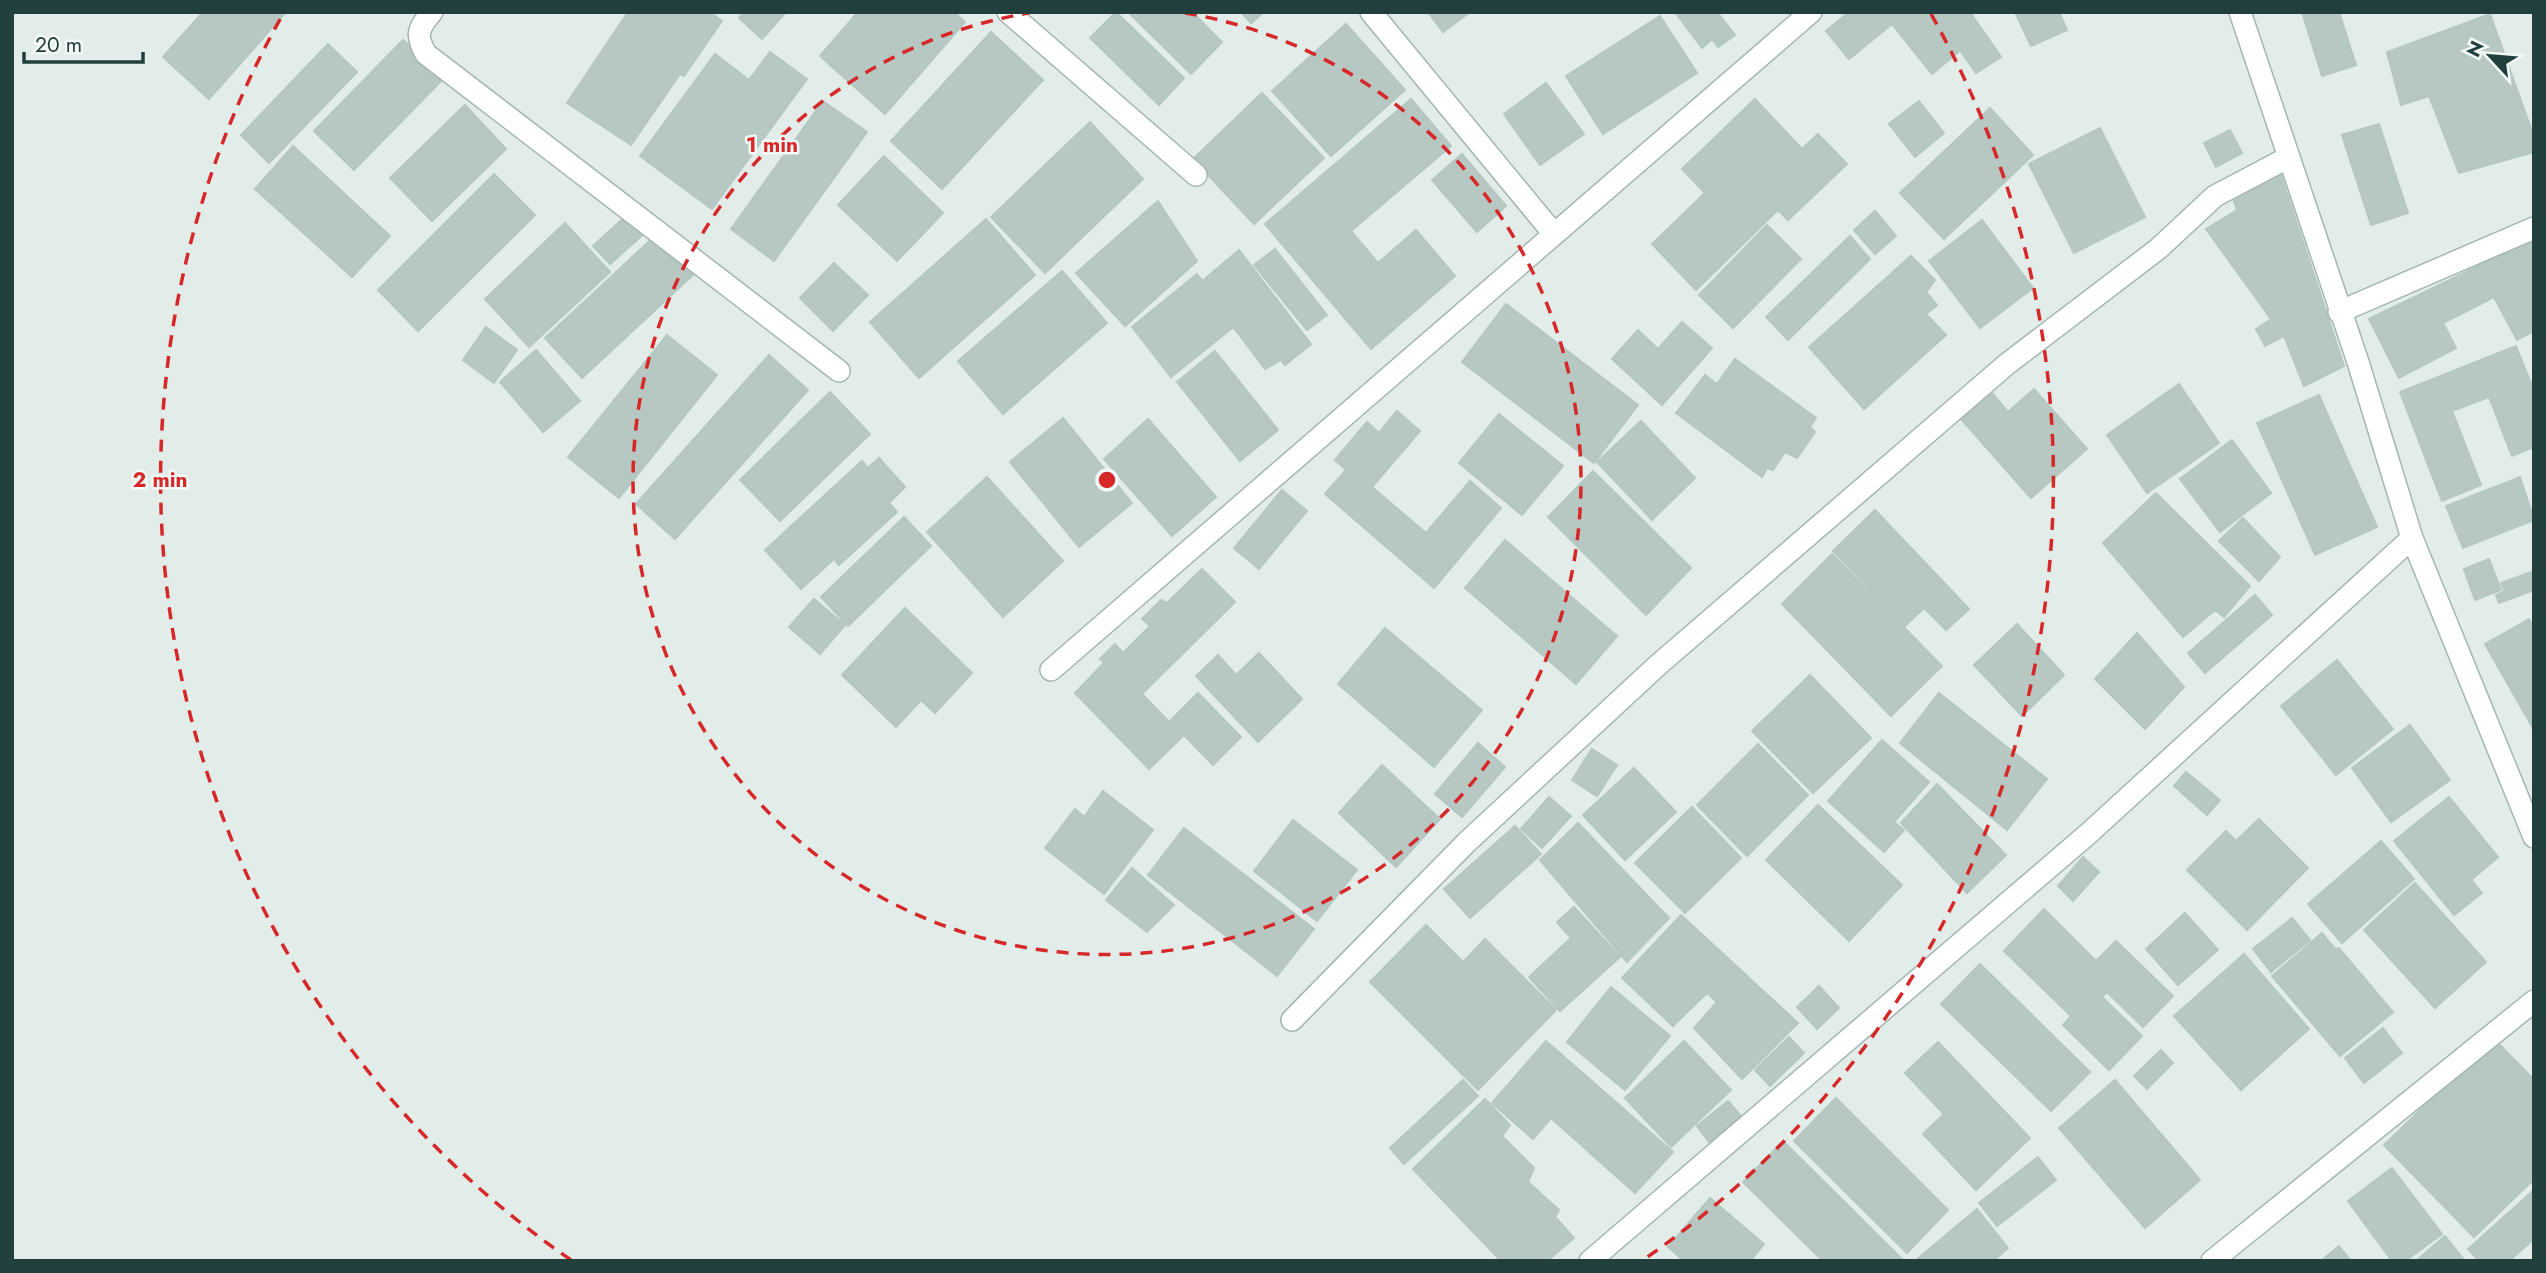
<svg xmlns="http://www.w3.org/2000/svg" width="2546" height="1273" font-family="Jost,sans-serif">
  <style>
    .building { fill: #b7c8c3; stroke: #b4c7c2; stroke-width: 2 }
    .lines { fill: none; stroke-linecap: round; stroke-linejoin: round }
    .minor-casing { stroke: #a4b5b2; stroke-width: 24 }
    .minor { stroke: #fff; stroke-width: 21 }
    .ring { fill: none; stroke: #d62828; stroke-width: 3.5; stroke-dasharray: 12 9 }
    .centre { fill: #d62828; stroke: #f3f9f7; stroke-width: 3.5 }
    .ring-label { font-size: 21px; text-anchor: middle; font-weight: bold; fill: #d62828; stroke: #f3f9f7; stroke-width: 5; stroke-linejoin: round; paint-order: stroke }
  </style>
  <rect width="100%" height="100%" fill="#e2edea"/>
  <path class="building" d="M203 12H286L209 99 163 57Z
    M628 12H710L722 21 684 76 680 74 631 145 567 103Z
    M744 12H786L762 39 739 18Z
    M858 12H954L965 22 885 114 820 56Z
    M1116 12 1184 78 1159 105 1090 38Z
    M1128 12H1192L1222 42 1191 74Z
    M1241 12H1264L1251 23Z
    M1428 12H1470L1443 32Z
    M1675 12H1717L1735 35 1718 47 1712 39 1702 48Z
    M1849 12H1934L1963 48 1932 74 1892 24 1849 59 1826 31Z
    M1933 12H1970L2001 57 1976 73Z
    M2015 12H2059L2067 30 2031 46Z
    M2302 12H2339L2356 65 2322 76Z
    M2490 14 2534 137V152L2459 173 2429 96 2401 105 2387 52Z
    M1660 16 1697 73 1603 134 1566 76Z
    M1346 24 1405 90 1331 156 1272 91Z
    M991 32 1043 80 942 189 891 141Z
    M403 40 443 79 354 170 314 131Z
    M328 44 357 72 269 163 241 135Z
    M770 52 807 79 712 209 640 156 715 54 749 80Z
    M1546 83 1584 134 1540 165 1504 114Z
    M1262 93 1324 158 1254 224 1193 159Z
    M1411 99 1451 146 1351 231 1378 263 1416 230 1455 276 1371 349 1265 224Z
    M1755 99 1802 149 1818 134 1847 164 1788 220 1778 210 1696 290 1652 244 1705 193 1682 169Z
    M823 101 867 132 774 261 731 229Z
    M1919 101 1944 133 1915 157 1889 124Z
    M465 105 506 149 432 221 390 178Z
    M1990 108 2033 155 1944 239 1900 193Z
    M1090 122 1143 179 1045 273 991 217Z
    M2379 124 2408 213 2371 225 2342 135Z
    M2100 128 2145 217 2074 253 2029 164Z
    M2230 130 2242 153 2216 167 2204 143Z
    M293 146 390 236 352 277 255 189Z
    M1462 154 1506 206 1477 232 1432 180Z
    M884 156 943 213 897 261 838 205Z
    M2280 172 2344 366 2304 386 2284 336 2265 346 2256 329 2271 319 2206 229 2237 210 2232 196Z
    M494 174 535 215 418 331 378 290Z
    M1158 201 1197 261 1125 326 1076 273Z
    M1875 211 1896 236 1875 254 1854 230Z
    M629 213 646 232 610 264 593 246Z
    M986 219 1035 275 919 378 870 322Z
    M1982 220 2033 288 1980 328 1929 261Z
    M565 223 610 272 529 347 485 299Z
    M1767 225 1801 259 1733 328 1699 295Z
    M656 235 693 275 582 378 545 338Z
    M1850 236 1870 259 1788 340 1766 317Z
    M2534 239V331L2517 340 2494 297 2443 323 2456 348 2399 378 2369 319Z
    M1275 249 1327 315 1307 330 1254 265Z
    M1239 250 1311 344 1285 365 1281 360 1265 369 1200 283Z
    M1911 256 1935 280 1926 292 1937 305 1926 314 1946 335 1864 409 1809 347Z
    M834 263 868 295 833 331 800 298Z
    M1062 271 1107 323 1003 414 958 361Z
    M1197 274 1237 324 1171 377 1132 327Z
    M1506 304 1638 405 1594 463 1462 362Z
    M1682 322 1712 348 1662 405 1612 359 1638 330 1658 349Z
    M486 327 517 350 494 383 463 360Z
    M667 335 717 375 619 498 568 457Z
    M2516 346 2534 391V447L2512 456 2489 397 2452 411 2481 485 2442 501 2400 392Z
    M536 350 580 401 543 432 500 382Z
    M1215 351 1278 430 1240 461 1177 382Z
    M769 355 808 390 675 539 636 504Z
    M1735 359 1816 418 1810 427 1815 432 1797 458 1785 452 1773 470 1767 468 1762 477 1676 413 1705 375 1717 384Z
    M2179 384 2219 443 2147 493 2107 435Z
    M2034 389 2087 449 2031 498 1961 419 1991 392 2008 412Z
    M830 392 870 434 780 521 740 480Z
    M2319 395 2377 527 2315 555 2257 423Z
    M1397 411 1420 431 1372 487 1426 533 1470 481 1501 508 1434 588 1325 494 1346 470 1335 460 1367 422 1379 433Z
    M1499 414 1563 466 1522 515 1459 463Z
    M1063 418 1132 503 1079 547 1010 462Z
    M1148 419 1216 497 1172 536 1104 459Z
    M1641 421 1695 478 1652 520 1597 462Z
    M2232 440 2271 493 2220 532 2180 479Z
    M879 458 905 487 889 503 897 512 839 565 834 559 801 589 765 550 862 461 868 468Z
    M1593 471 1691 568 1646 615 1548 517Z
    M987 477 1063 561 1003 617 927 532Z
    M2520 477 2534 520 2463 548 2446 506Z
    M1282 490 1307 511 1259 569 1234 548Z
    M2156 493 2250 586 2224 617 2215 610 2183 637 2103 543Z
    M1875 510 1969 609 1946 630 1924 608 1905 626 1833 551Z
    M904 517 931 546 848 626 821 597Z
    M2243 518 2280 557 2259 581 2219 541Z
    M1505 540 1617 636 1576 684 1465 588Z
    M1832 554 1942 666 1891 716 1782 604Z
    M2489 559 2501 590 2475 600 2464 569Z
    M1202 569 1235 602 1142 694 1183 736 1149 769 1075 693 1104 663 1100 659 1115 644 1123 653 1150 626 1142 619 1161 600 1167 603Z
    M2534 571V590L2499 603 2496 595 2505 591 2501 583Z
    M2255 595 2272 615 2205 673 2188 653Z
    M814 599 845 625 820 654 789 627Z
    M905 608 972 673 935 713 921 700 896 727 842 675Z
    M2529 619 2534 628V730L2485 644Z
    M2017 624 2064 675 2022 716 1974 665Z
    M1385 628 1482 710 1434 767 1338 684Z
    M2137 633 2184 687 2145 729 2095 679Z
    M1259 653 1302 699 1258 742 1196 676 1218 655 1236 675Z
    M2337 660 2393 729 2336 775 2281 706Z
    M1810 675 1871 738 1813 793 1752 731Z
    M1198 693 1241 737 1213 765 1170 721Z
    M1939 693 2047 779 2007 830 1900 743Z
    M2410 725 2450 780 2391 822 2352 768Z
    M1882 740 1929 782 1894 822 1904 830 1884 852 1828 801Z
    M1478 743 1505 767 1462 817 1435 794Z
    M1758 744 1808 795 1747 856 1697 805Z
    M1592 749 1617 765 1597 796 1572 780Z
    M1382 765 1440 819 1396 867 1339 813Z
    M1634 768 1676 812 1625 860 1583 815Z
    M2186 772 2220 800 2207 815 2174 786Z
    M1937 784 2006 855 1967 893 1901 823Z
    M1103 791 1153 830 1104 894 1045 848 1075 809 1084 817Z
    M1549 797 1571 816 1542 848 1521 829Z
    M2449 797 2498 857 2471 880 2482 893 2454 915 2394 841Z
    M1818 805 1902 885 1849 941 1766 860Z
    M1692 807 1741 858 1685 913 1635 863Z
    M2259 819 2308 868 2247 930 2187 870 2226 831 2236 841Z
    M1293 820 1357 870 1317 921 1254 871Z
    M1578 823 1669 918 1627 962 1540 860Z
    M1515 826 1541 854 1470 918 1444 889Z
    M1184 828 1314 929 1277 976 1148 875Z
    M2381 841 2414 879 2342 943 2308 904Z
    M2083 857 2099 872 2073 901 2058 886Z
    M1132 868 1174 905 1147 932 1106 900Z
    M2415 883 2486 962 2435 1008 2364 930Z
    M1574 907 1620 957 1560 1011 1529 977 1571 938 1557 922Z
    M2044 909 2096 961 2116 941 2173 996 2143 1027 2107 992 2102 997 2142 1036 2109 1070 2063 1025 2071 1016 2004 951Z
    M2185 913 2218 950 2178 985 2146 949Z
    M1681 915 1798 1023 1742 1079 1694 1028 1717 1002 1707 993 1673 1026 1622 978Z
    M2292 918 2310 940 2271 972 2253 949Z
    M1426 925 1463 962 1485 939 1556 1010 1478 1090 1370 982Z
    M2322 933 2335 949 2339 948 2393 1012 2340 1056 2272 976Z
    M2244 954 2309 1029 2241 1090 2174 1016Z
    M1980 964 2090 1072 2051 1111 1941 1004Z
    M1819 986 1839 1008 1817 1029 1797 1007Z
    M1611 987 1670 1036 1625 1090 1567 1042Z
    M2383 1028 2402 1053 2364 1083 2345 1058Z
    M1789 1037 1804 1053 1770 1086 1755 1070Z
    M2494 1039 2534 1080V1179L2474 1237 2384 1145Z
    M1546 1041 1673 1152 1635 1193 1551 1118 1533 1139 1492 1103Z
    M1684 1041 1731 1090 1671 1147 1625 1098Z
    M1938 1042 2030 1138 1976 1190 1923 1134 1944 1114 1905 1073Z
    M2161 1050 2173 1063 2147 1089 2134 1076Z
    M1463 1080 1478 1096 1404 1164 1390 1148Z
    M2115 1080 2200 1180 2145 1228 2059 1128Z
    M1836 1098 1948 1210 1907 1253 1794 1141Z
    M1485 1099 1510 1125 1502 1136 1534 1168 1528 1182 1559 1210 1555 1217 1574 1238 1547 1261H1501L1413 1169Z
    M1728 1101 1741 1116 1709 1142 1697 1126Z
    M1783 1141 1902 1259 1900 1261H1823L1743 1182Z
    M2038 1157 2056 1180 1997 1226 1979 1203Z
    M2392 1168 2442 1234 2405 1261H2392L2348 1201Z
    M2534 1190V1239L2509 1261H2479L2468 1249Z
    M1710 1198 1764 1244 1750 1261H1684L1668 1247Z
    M1977 1209 2008 1248 1993 1261H1915Z
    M2445 1236 2465 1261H2416Z
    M2339 1246 2351 1261H2321Z"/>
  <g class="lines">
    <g class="minor-casing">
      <path id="minor" d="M432 12C418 28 415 35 426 54L839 371
        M1008 12 1196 175
        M1371 12 1554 234
        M2240 12 2358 362 2412 538 2534 837
        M2339 312 2534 228
        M1051 670 1811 12
        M1292 1020 1467 842 1658 665 2007 364 2158 249 2215 196 2289 157
        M1590 1261 2088 834 2412 538
        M2212 1261 2534 1001"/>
    </g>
    <use href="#minor" class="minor"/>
  </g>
  <g class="ring">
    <path d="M1185 13A474 474 0 1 1 1029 13"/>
    <path d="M571 1260A947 947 0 0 1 283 14M1931 14A947 947 0 0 1 1643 1260"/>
  </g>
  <circle cx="1107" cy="480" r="10" class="centre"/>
  <g class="ring-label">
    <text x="772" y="152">1 min</text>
    <text x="160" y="487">2 min</text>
  </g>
  <rect width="2546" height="1273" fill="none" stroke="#213f3c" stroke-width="28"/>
  <g transform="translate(2490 56) rotate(296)" stroke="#f3f9f7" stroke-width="5" paint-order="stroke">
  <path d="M0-5L12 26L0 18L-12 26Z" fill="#213f3c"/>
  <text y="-10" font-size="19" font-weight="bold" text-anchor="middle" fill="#213f3c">N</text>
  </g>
  <path d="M24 52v10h119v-10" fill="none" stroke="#213f3c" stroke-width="3.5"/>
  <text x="35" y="52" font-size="21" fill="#213f3c" stroke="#f3f9f7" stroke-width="5" paint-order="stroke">20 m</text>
</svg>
